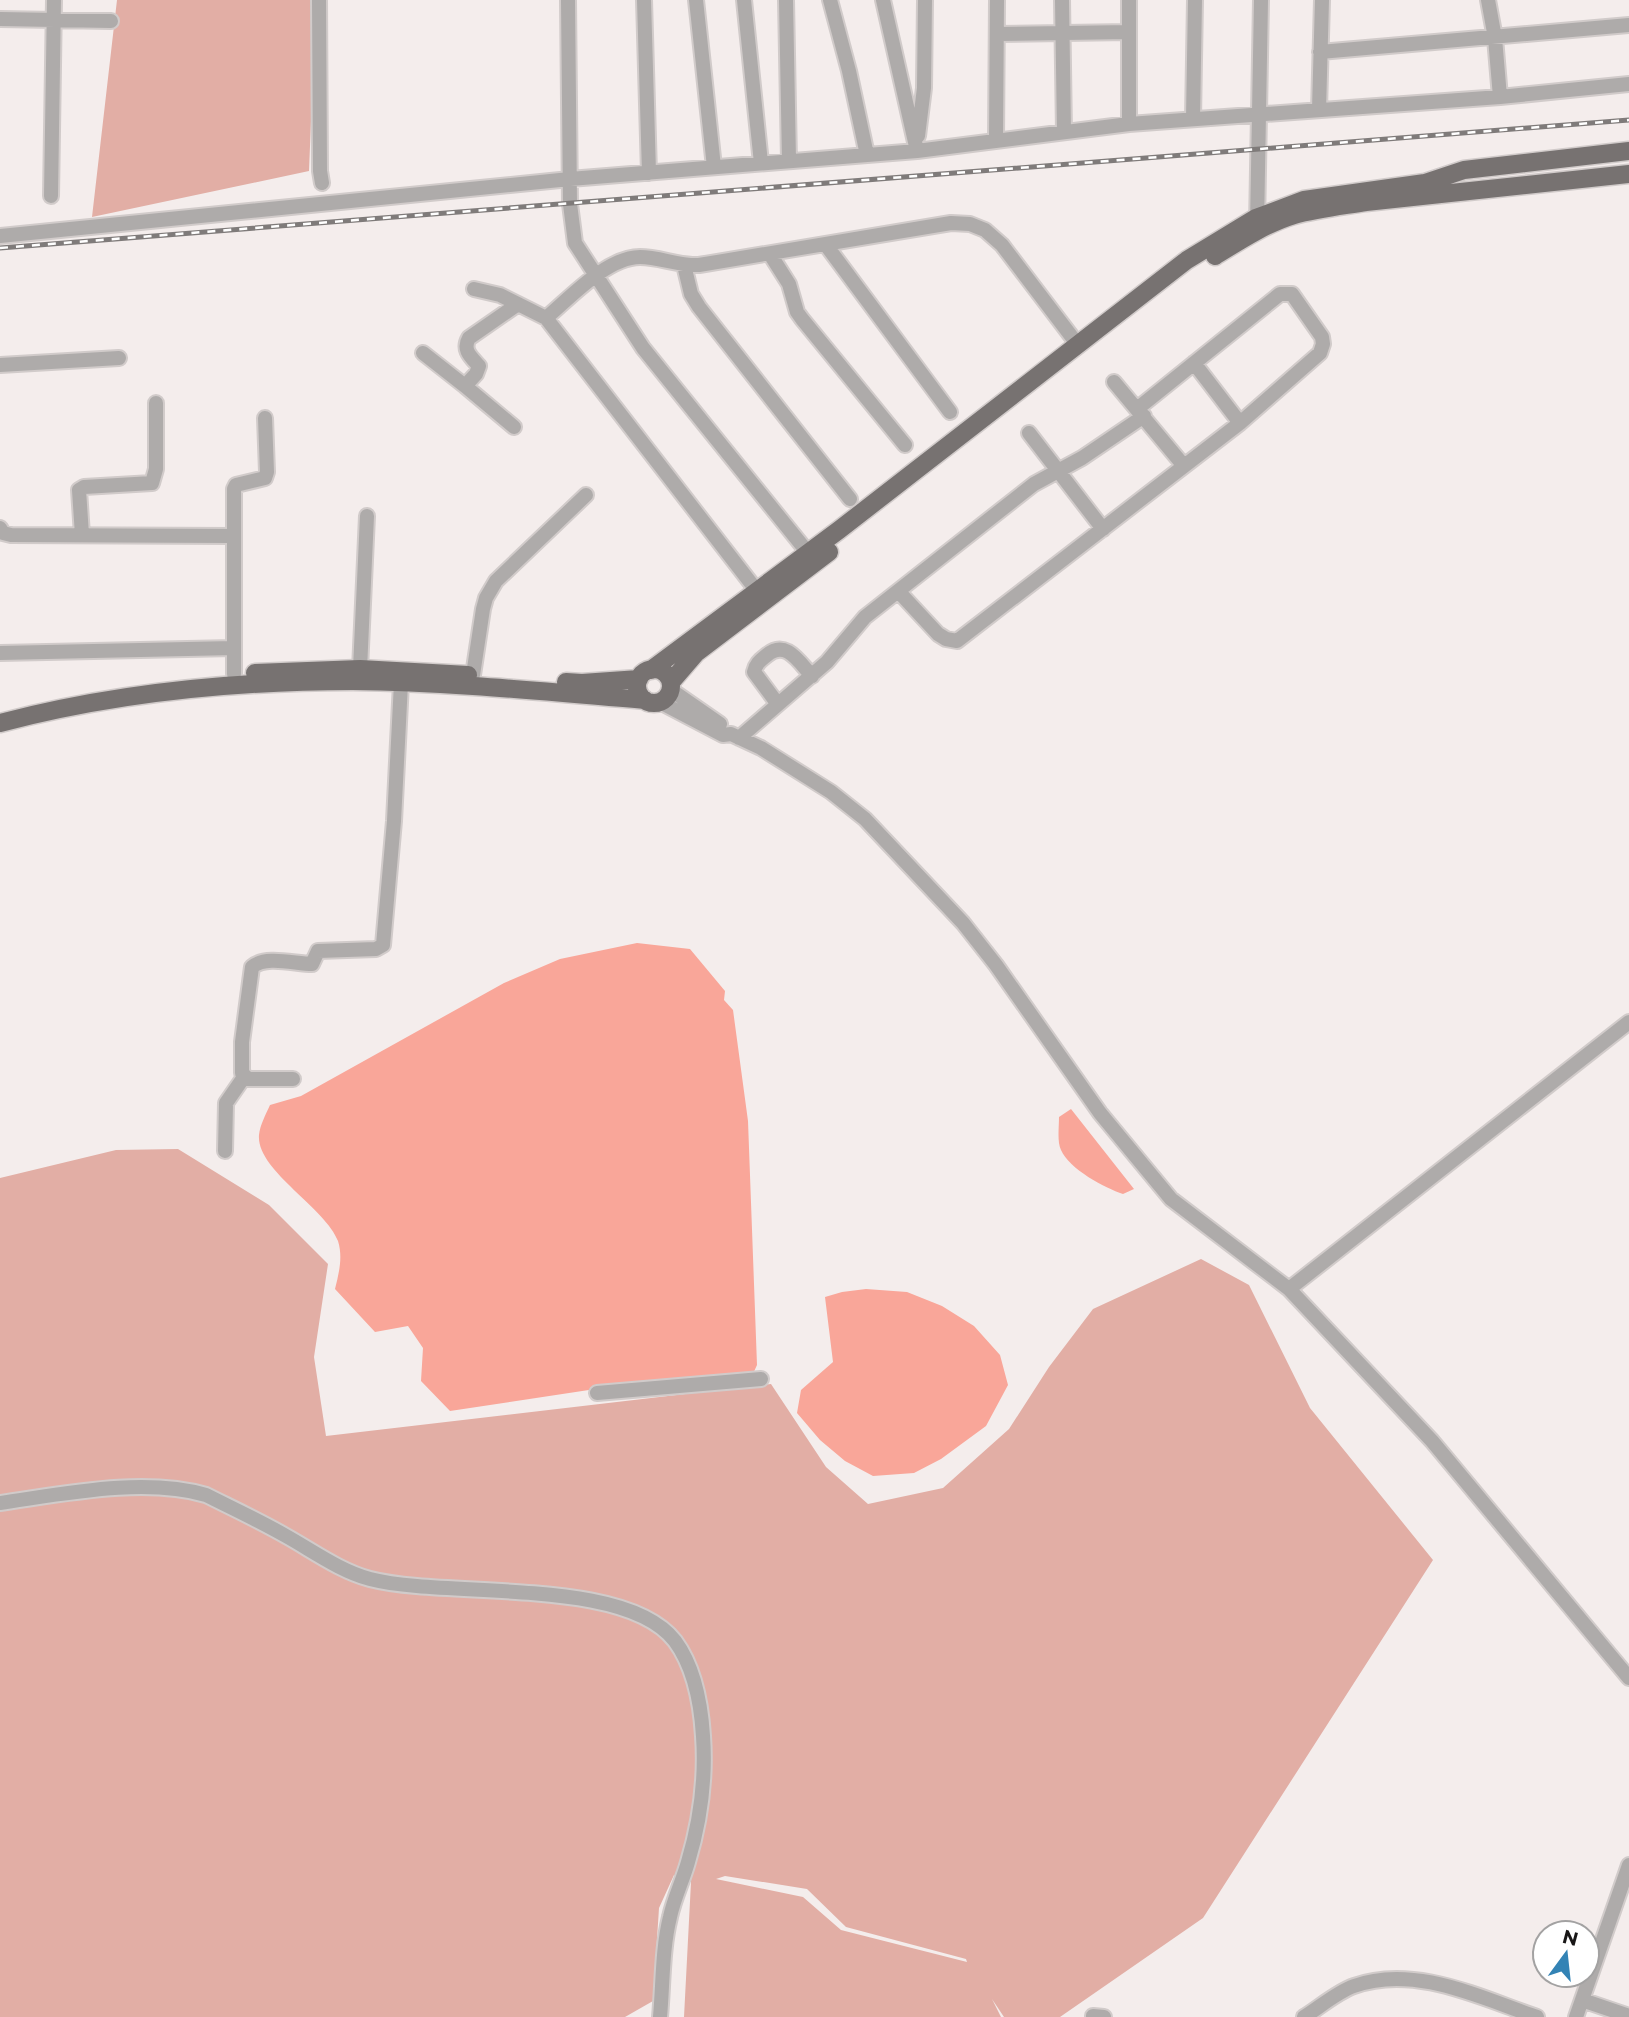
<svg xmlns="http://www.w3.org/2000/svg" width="1629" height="2017" font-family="Montserrat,sans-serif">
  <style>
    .green { fill: #e2aea5; fill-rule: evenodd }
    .water { fill: #f9a699 }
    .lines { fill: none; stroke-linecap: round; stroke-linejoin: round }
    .minor-casing { stroke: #d1cbca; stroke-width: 18 }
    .major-casing { stroke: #d1cbca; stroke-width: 21 }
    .minor { stroke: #aeabaa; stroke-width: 14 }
    .major { stroke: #777271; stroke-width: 18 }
    .rail-casing { stroke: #7f7b7a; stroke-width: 5 }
    .rail { stroke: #fff; stroke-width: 2.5; stroke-dasharray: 8; stroke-linecap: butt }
  </style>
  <rect width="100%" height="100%" fill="#f4edec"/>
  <path class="green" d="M117 0H313L315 22 309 171 92 217Z
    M178 1149 269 1205 328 1264 314 1357 326 1436 771 1384 826 1467 868 1504 943 1488 1009 1429 1049 1367 1093 1309 1201 1259 1249 1285 1310 1408 1433 1560 1203 1918 1060 2017H1004L992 1999 1001 2017H684L691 1882 674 1875 659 1908 653 2001 625 2017H0V1178L116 1150ZM725 1876 807 1889 846 1927 966 1959 967 1962 841 1930 803 1897 716 1879Z"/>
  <path class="water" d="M637 943 690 949 725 991 724 1000 733 1010 748 1121 757 1365 752 1376 602 1388 450 1411 421 1381 423 1348 408 1326 375 1332 335 1289C339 1273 343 1257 338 1241 326 1208 256 1170 259 1135 260 1125 266 1114 270 1105L301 1096 504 983 560 959Z
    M1071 1109 1134 1189 1123 1194C1105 1188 1069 1169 1061 1150 1057 1142 1059 1127 1059 1117Z
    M866 1289 907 1292 942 1306 974 1326 1000 1355 1008 1385 986 1426 941 1459 914 1473 873 1476 845 1461 820 1440 797 1413 801 1390 833 1362 825 1297 842 1292Z"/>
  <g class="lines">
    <g class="minor-casing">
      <path id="minor" d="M319 0 320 171 322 183
        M568 0 570 204 575 243 643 348 813 559
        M644 0 649 173
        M696 0 714 167
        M744 0 761 163
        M786 0 789 161
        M830 0 849 71 867 155
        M883 0 917 151
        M1062 0 1064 132
        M1488 0 1495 38 1500 97
        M0 19 111 21
        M997 34 1129 32
        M1320 52 1629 25
        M1319 110 1322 0
        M1193 119 1195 0
        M1129 124V0
        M918 136 924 88 925 0
        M996 141 997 0
        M51 196 54 0
        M1257 226 1261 0
        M0 236 570 179 917 151 1129 124 1500 97 1629 84
        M826 245 950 412
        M770 254 789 284 797 312 802 319 905 445
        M684 265 691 294 699 307 850 499
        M474 289 500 295 546 318
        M423 353 465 386
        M1194 363 1240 423
        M0 365 119 358
        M1114 382 1184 466
        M514 427 465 386 476 374 479 366C471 357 462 350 469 338L518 304
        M1029 433 1103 529
        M0 528 3 533 11 535 233 536
        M82 535 79 490 84 487 152 483 156 469V403
        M757 591 546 318C570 298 607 257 640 257 660 257 678 266 699 265L951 223 970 224 985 230 1002 245 1078 345
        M899 592 938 634 946 639 957 641 1240 423 1320 353 1323 344 1322 337 1292 294H1280L1137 409
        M0 653 234 648
        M360 669 367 516
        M234 674V489L236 485 265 478 267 472 265 418
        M473 675 483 609 486 598 496 581 586 495
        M671 690 720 724
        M660 702 723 735 731 734 761 748 831 792 865 819 963 923 996 965 1100 1113 1171 1199 1289 1289 1432 1441 1629 1678
        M777 703 754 672C756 663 761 660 767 655 786 639 799 662 812 676
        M739 738 827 662 865 617 1034 484 1082 458 1144 416
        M293 1079H248L242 1073V1042L252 967C266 955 295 964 312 964L318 951 376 949 383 945 394 821 401 683
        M225 1151 226 1103 244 1077
        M1289 1289 1629 1022
        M597 1393 761 1379
        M0 1503C63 1494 144 1477 206 1495 232 1508 260 1521 286 1536 313 1551 340 1571 370 1579 448 1599 625 1576 675 1641 695 1668 701 1704 703 1736 706 1778 700 1822 688 1862 683 1880 674 1898 670 1917 662 1949 663 1984 660 2017
        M1582 2000 1629 2016
        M1093 2016 1104 2017
        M1304 2017C1320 2007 1337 1992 1354 1986 1414 1964 1481 1998 1537 2017
        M1576 2017 1629 1865"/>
    </g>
    <g class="major-casing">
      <path id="major" d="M1215 256C1239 241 1267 223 1294 215 1317 209 1342 206 1366 202L1629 174
        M637 686a17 17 0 1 1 34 0a17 17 0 1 1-34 0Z
        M651 670 839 530 1187 260 1256 218 1304 200 1425 183 1464 170 1629 151
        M255 673 360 669 468 675
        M566 682 582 683 639 679
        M671 682 696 653 829 552
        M0 723C114 693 235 681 353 681 450 682 548 692 645 700"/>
    </g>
    <use href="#minor" class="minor"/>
    <use href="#major" class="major"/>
    <g class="rail-casing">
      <path id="rail" d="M0 248 1629 120"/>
    </g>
    <use href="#rail" class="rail"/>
  </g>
  <g transform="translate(1566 1954) rotate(15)"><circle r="33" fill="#ffffff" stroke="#a3a2a2" stroke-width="2"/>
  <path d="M0-5L12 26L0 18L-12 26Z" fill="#3383b5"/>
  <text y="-10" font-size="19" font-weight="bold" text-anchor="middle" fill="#181616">N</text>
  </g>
</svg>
